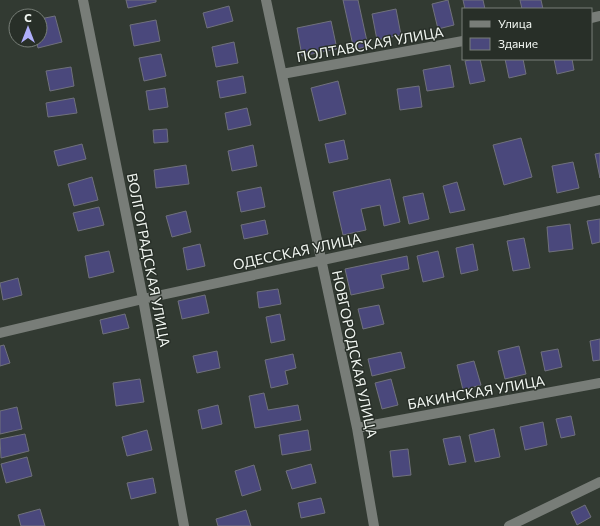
<svg xmlns="http://www.w3.org/2000/svg" width="600" height="526" font-family="Commissioner,sans-serif">
  <style>
    .building { fill: #4a487c; stroke: #70717c }
    .lines { fill: none; stroke-linecap: round; stroke-linejoin: round }
    .minor { stroke: #787d78; stroke-width: 10 }
    .labels { text-anchor: middle; dominant-baseline: central; stroke-width: 3; stroke-linejoin: round; paint-order: stroke }
    .street-label { font-size: 14px; fill: #f1f6f1; stroke: #282f28 }
  </style>
  <rect width="100%" height="100%" fill="#323a32"/>
  <path class="building" d="M126 0H156V2L128 8Z
    M343 0H358L368 46 354 50Z
    M448 0 454 25 438 29 432 4Z
    M463 0H483L485 9H465Z
    M520 0H541L543 9H522Z
    M229 6 233 21 207 28 203 13Z
    M396 9 401 35 377 40 372 14Z
    M55 16 62 42 38 48 36 40H40V19Z
    M156 20 160 41 134 46 130 25Z
    M331 21 337 49 302 56 297 28Z
    M234 42 238 63 216 67 212 47Z
    M161 54 166 76 144 81 139 58Z
    M473 59H480L485 81 470 84 465 61Z
    M505 59H523L526 74 509 78Z
    M554 59H572L574 70 557 74Z
    M450 65 454 87 427 91 423 70Z
    M71 67 74 86 50 91 46 71Z
    M243 76 246 93 220 98 217 81Z
    M338 81 346 114 319 121 311 88Z
    M419 86 422 107 400 110 397 89Z
    M165 88 168 107 149 110 146 91Z
    M74 98 77 113 48 117 46 103Z
    M247 108 251 125 228 130 225 113Z
    M167 129 168 142 154 143 153 130Z
    M521 138 532 177 504 185 493 145Z
    M344 140 348 159 329 163 325 144Z
    M82 144 86 159 58 166 54 151Z
    M253 145 257 166 232 171 228 151Z
    M600 153V178L595 154Z
    M573 162 579 188 557 193 552 166Z
    M186 165 189 184 156 188 154 170Z
    M92 177 98 200 74 206 68 184Z
    M390 179 400 222 384 226 380 205 361 209 366 230 343 235 333 192Z
    M457 182 465 210 450 213 443 186Z
    M261 187 265 207 241 212 237 192Z
    M423 193 429 219 409 224 403 197Z
    M99 207 104 225 78 231 73 213Z
    M186 211 191 232 172 237 166 216Z
    M600 219V242L592 244 587 221Z
    M265 220 268 234 244 239 241 225Z
    M570 224 573 249 549 252 547 227Z
    M524 238 530 268 513 271 507 241Z
    M200 244 205 266 187 270 183 248Z
    M473 244 478 270 461 274 456 248Z
    M109 251 114 272 89 278 85 256Z
    M438 251 444 277 423 282 417 256Z
    M407 256 409 269 381 275 384 288 351 295 345 269Z
    M18 278 22 295 3 300 0 283Z
    M278 289 281 304 259 308 257 292Z
    M205 295 209 313 182 319 178 301Z
    M379 305 384 324 363 329 358 309Z
    M125 314 129 328 103 334 100 320Z
    M280 314 285 340 271 343 266 317Z
    M600 339V360L593 361 590 341Z
    M4 345 10 363 0 366V346Z
    M519 346 526 374 505 379 498 351Z
    M558 349 562 367 545 371 541 352Z
    M217 351 220 368 197 373 193 356Z
    M401 352 405 368 372 376 368 359Z
    M293 354 296 368 285 371 288 384 271 388 265 360Z
    M474 361 481 385 463 390 457 365Z
    M140 379 144 402 116 406 113 383Z
    M391 379 398 405 382 409 375 383Z
    M264 393 268 410 298 405 301 420 255 428 249 396Z
    M218 405 222 424 202 429 198 410Z
    M17 407 22 429 0 434V411Z
    M571 416 575 435 561 438 556 419Z
    M543 422 547 445 525 450 520 427Z
    M494 429 500 457 475 462 469 435Z
    M147 430 152 450 127 456 122 437Z
    M308 430 311 450 282 455 279 435Z
    M25 434 29 451 1 458 0 439Z
    M460 436 466 462 449 465 443 439Z
    M408 449 411 475 393 477 390 451Z
    M27 457 32 476 6 483 1 464Z
    M311 464 316 483 292 489 286 471Z
    M254 465 261 490 242 496 235 471Z
    M153 478 156 493 131 499 127 483Z
    M321 498 325 513 301 518 298 503Z
    M585 505 591 517 577 525 571 512Z
    M40 509 45 526H21L18 515Z
    M246 510 251 526H218L216 519Z"/>
  <g class="lines">
    <path class="minor" d="M83 0 143 299 184 526
      M266 0 357 428 374 526
      M591 18 600 16
      M282 74 463 41
      M0 333 143 299 600 200
      M357 428 600 383
      M509 526 600 482"/>
  </g>
  <g class="labels">
    <g class="street-label">
      <text transform="translate(370 44) rotate(-10)">ПОЛТАВСКАЯ УЛИЦА</text>
      <text transform="translate(297 251) rotate(-12)">ОДЕССКАЯ УЛИЦА</text>
      <text transform="translate(149 260) rotate(79)">ВОЛГОГРАДСКАЯ УЛИЦА</text>
      <text transform="translate(355 354) rotate(78)">НОВГОРОДСКАЯ УЛИЦА</text>
      <text transform="translate(476 392) rotate(-10)">БАКИНСКАЯ УЛИЦА</text>
    </g>
  </g>
  <rect x="462" y="8" width="130" height="52" fill="#282f28" stroke="#787f78"/>
  <rect x="470" y="21" width="20" height="6" fill="#787d78" stroke="#787f78"/>
  <text x="498" y="28" font-size="12" fill="#f1f6f1">Улица</text>
  <rect x="470" y="38" width="20" height="12" fill="#4a487c" stroke="#787f78"/>
  <text x="498" y="48" font-size="12" fill="#f1f6f1">Здание</text>
  <g transform="translate(28 28)"><circle r="19" fill="#282f28" stroke="#787f78"/>
  <path d="M0-3L7 15L0 10L-7 15Z" fill="#afaefa"/>
  <text y="-6" font-size="11" font-weight="bold" text-anchor="middle" fill="#f1f6f1">С</text>
  </g>
</svg>
